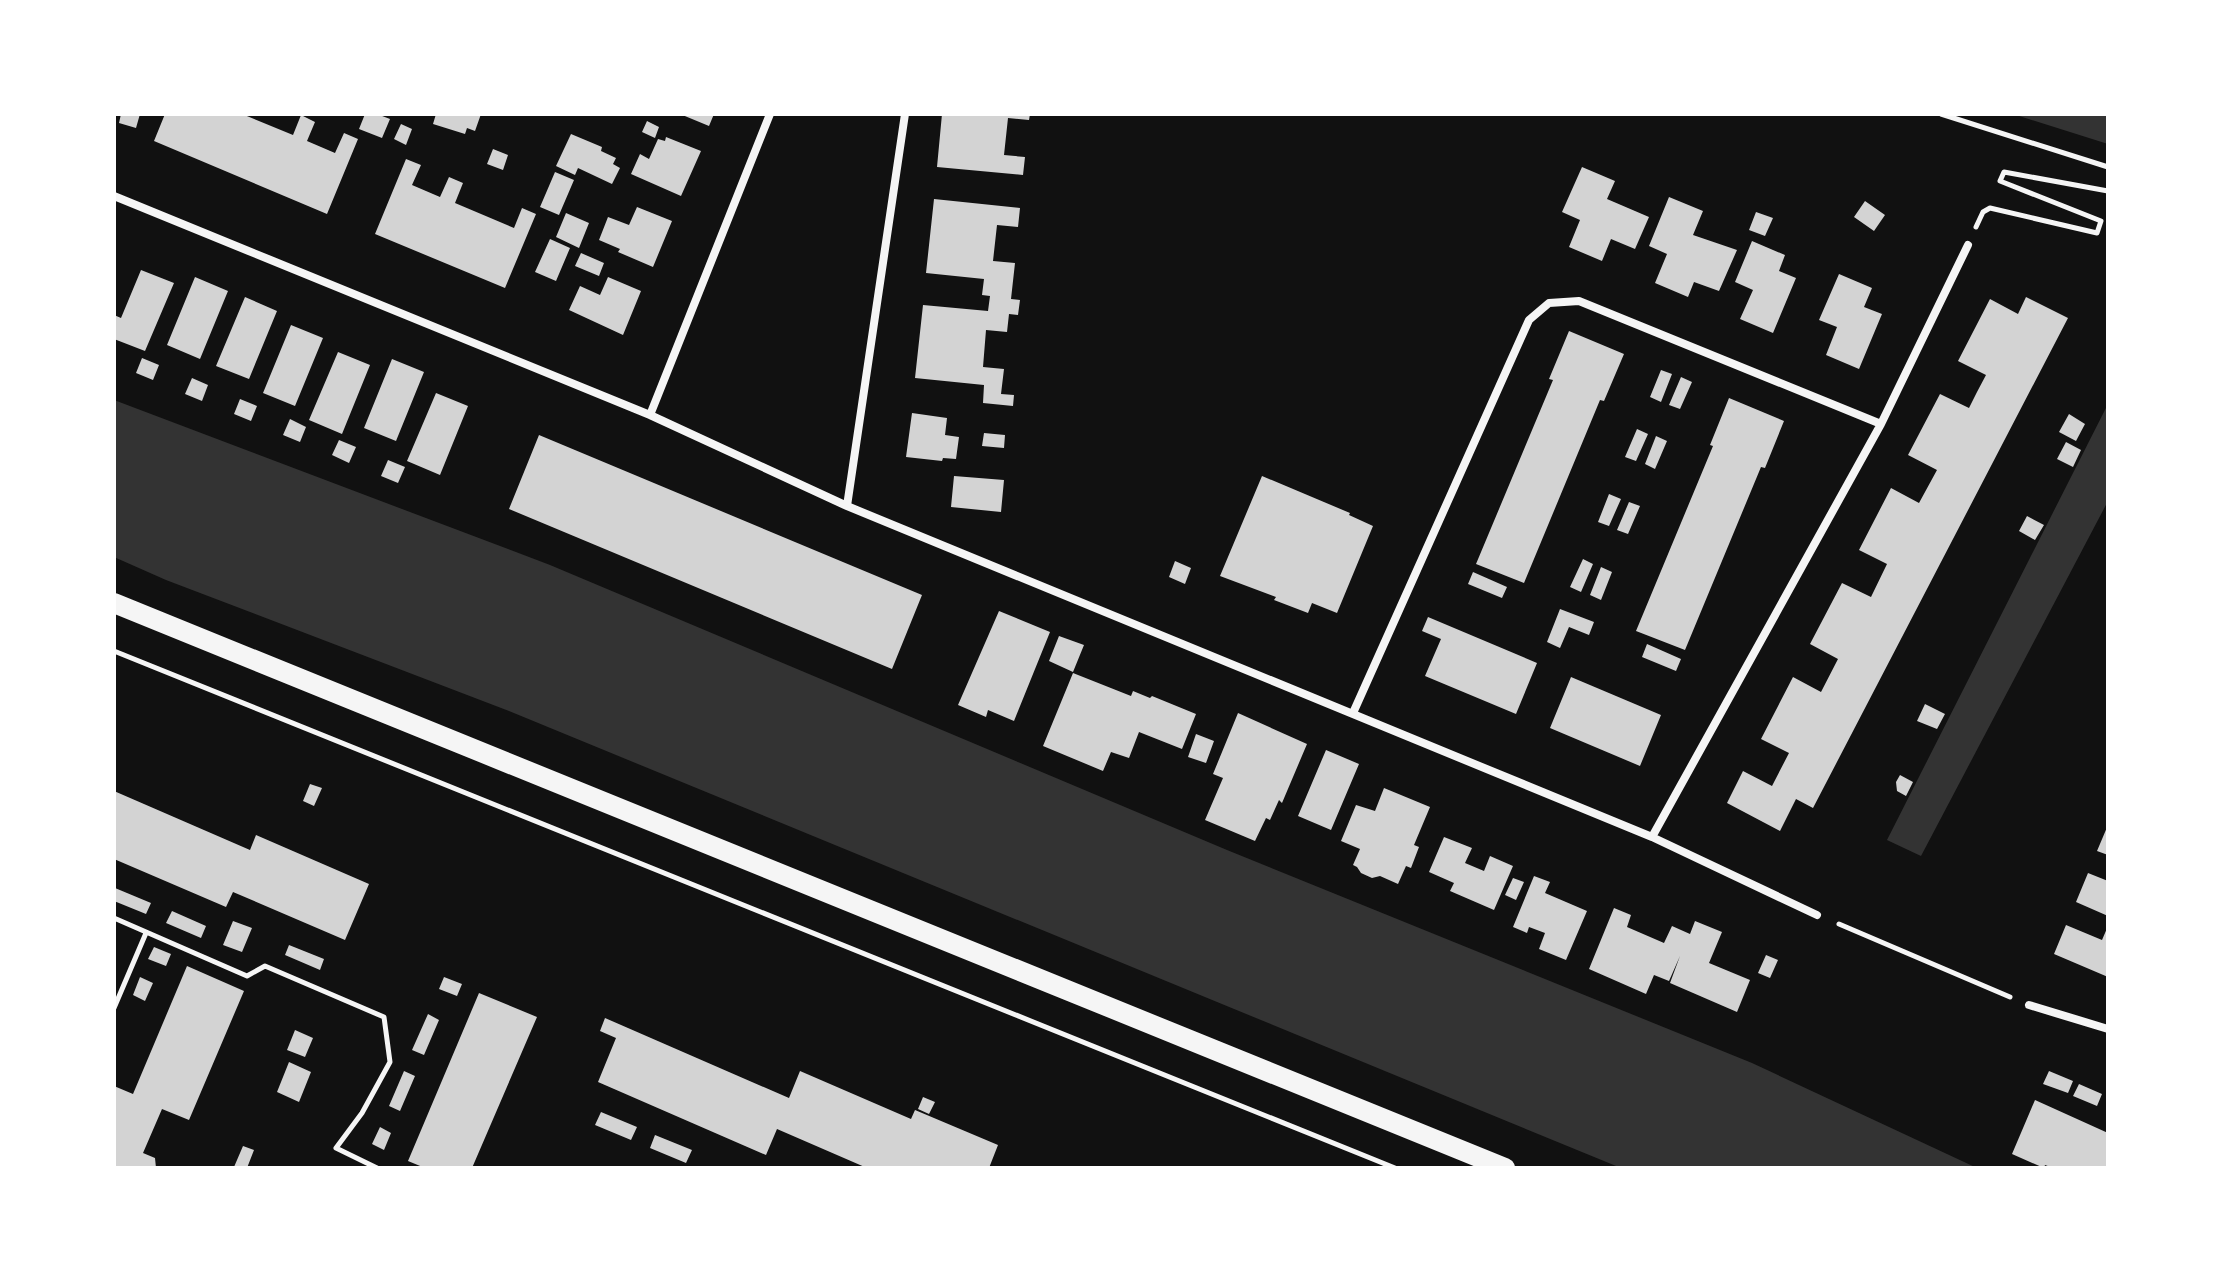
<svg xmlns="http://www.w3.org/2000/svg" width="2222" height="1282" font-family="'IBM Plex Sans',sans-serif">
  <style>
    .water { fill: #333 }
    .building { fill: #d3d3d3 }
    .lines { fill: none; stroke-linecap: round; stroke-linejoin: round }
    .path { stroke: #f5f5f5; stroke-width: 5 }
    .minor { stroke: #f5f5f5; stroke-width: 8 }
    .primary { stroke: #f5f5f5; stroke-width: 20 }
  </style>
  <rect width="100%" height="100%" fill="#111"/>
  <path class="water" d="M2013 114H2108V144Z
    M114 400 550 565 1227 850 1752 1063 1977 1168H1621L509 711 166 580 114 557Z
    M2108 404V501L1921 856 1887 840Z"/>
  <path class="building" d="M121 114H140L136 128 119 123Z
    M165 114H242L293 135 301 115 315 122 307 141 335 153 344 133 358 139 327 214 154 141Z
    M365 114H377L390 119 382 138 359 129Z
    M436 114H481L475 131 467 128 465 134 433 124Z
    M680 114H714L709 126Z
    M942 114H1030L1029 120 1008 118 1004 155 1025 157 1023 175 937 167Z
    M647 121 659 127 655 138 642 132Z
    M401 124 412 129 406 145 394 139Z
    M571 134 602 147 601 151 616 158 613 164 620 168 612 184 578 168 575 175 556 166Z
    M666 137 701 151 681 196 631 174 640 154 649 159 658 139 665 141Z
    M493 149 508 155 503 170 487 164Z
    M406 159 421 165 412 185 440 197 449 177 463 183 455 203 514 228 522 208 536 214 505 288 375 234Z
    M1582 167 1615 181 1607 199 1649 217 1635 249 1611 239 1602 261 1569 247 1580 220 1562 212Z
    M555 172 574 180 559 215 540 207Z
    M1669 197 1703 211 1693 235 1737 250 1719 291 1694 282 1688 297 1655 283 1667 254 1649 246Z
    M934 199 1020 208 1018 227 997 225 993 261 1015 263 1011 299 1020 300 1018 315 1009 314 1007 332 986 330 983 367 1004 369 1001 394 1014 395 1013 406 983 403 984 385 915 378 923 305 988 311 990 296 982 295 984 279 926 273Z
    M1865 201 1885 215 1874 231 1854 217Z
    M637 207 672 221 653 267 618 252 620 249 599 240 608 217 629 225Z
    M1756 212 1773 218 1765 236 1749 230Z
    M566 213 589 223 579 248 556 237Z
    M550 239 570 248 556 281 535 272Z
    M1752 241 1785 255 1779 271 1796 278 1773 333 1740 319 1753 290 1735 282Z
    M581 253 604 263 599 276 575 266Z
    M141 270 174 283 145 351 114 339V315L121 318Z
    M1839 274 1872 288 1864 307 1882 314 1859 369 1826 355 1837 327 1819 320Z
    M195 277 228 291 200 359 167 345Z
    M608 277 641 291 623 335 569 310 580 286 600 295Z
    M245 297 277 311 249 379 216 366Z
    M2026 297 2068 318 1813 808 1796 799 1780 831 1727 803 1743 771 1772 786 1789 753 1761 739 1793 677 1821 692 1838 659 1810 644 1842 583 1871 597 1887 564 1859 550 1891 488 1919 503 1937 470 1908 455 1940 394 1969 408 1977 392 1986 375 1958 361 1990 299 2018 314Z
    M291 325 323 338 295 406 263 393Z
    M1569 331 1624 354 1604 401 1600 400 1524 583 1476 564 1553 380 1549 379Z
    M338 352 370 365 342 434 309 420Z
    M142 358 159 365 153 380 136 373Z
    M392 359 424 372 396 441 364 428Z
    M1661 370 1672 374 1661 402 1650 397Z
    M1681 377 1692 382 1680 409 1669 405Z
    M192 378 208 385 202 401 185 394Z
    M436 393 468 406 440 475 407 461Z
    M1729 398 1784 421 1765 468 1761 467 1685 650 1636 631 1713 446 1710 445Z
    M240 399 257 406 251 421 234 414Z
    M912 413 947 418 945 435 959 437 956 459 943 458 942 461 906 457Z
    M2069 414 2085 424 2076 441 2059 432Z
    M290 419 306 427 300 442 283 435Z
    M1637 429 1648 434 1636 461 1625 457Z
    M984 433 1005 435 1004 448 982 446Z
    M539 435 922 595 892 669 509 509Z
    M1656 436 1667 441 1655 469 1645 464Z
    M339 440 356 447 349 463 332 455Z
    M2066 442 2081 450 2073 467 2057 459Z
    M388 460 405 467 398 483 381 476Z
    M954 476 1004 480 1001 512 951 507Z
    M1262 476 1350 513 1349 515 1373 526 1337 613 1312 603 1308 613 1274 600 1276 597 1220 576Z
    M1609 494 1621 499 1609 526 1598 522Z
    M1629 502 1640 506 1628 534 1617 530Z
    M2027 516 2044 525 2035 540 2019 531Z
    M1583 559 1593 564 1581 592 1570 587Z
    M1175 561 1191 568 1185 584 1169 577Z
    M1601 567 1612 572 1601 600 1590 595Z
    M1473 572 1507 587 1502 598 1468 584Z
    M1560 609 1594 622 1589 635 1569 627 1560 648 1547 642Z
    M999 611 1050 632 1014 721 988 710 986 717 958 705Z
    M1428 617 1537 663 1516 714 1425 676 1441 639 1422 631Z
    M1059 636 1084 645 1073 672 1049 661Z
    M1647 644 1681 659 1676 671 1642 657Z
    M1073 673 1131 696 1133 691 1150 698 1152 696 1196 714 1182 749 1139 732 1129 758 1111 752 1103 771 1043 746Z
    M1571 677 1661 715 1640 766 1550 728Z
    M1925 704 1945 714 1937 729 1917 721Z
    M1238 713 1307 744 1282 803 1279 800 1270 820 1266 818 1255 841 1205 820 1223 778 1213 774Z
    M1196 734 1214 741 1206 763 1188 757Z
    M1326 750 1359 764 1331 830 1298 816Z
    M1900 775 1913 782 1906 796 1897 791 1896 782Z
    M310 784 322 788 314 806 303 801Z
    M1384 788 1430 807 1414 845 1419 847 1411 868 1406 866 1398 884 1380 876 1372 878 1361 873 1357 867 1353 865 1360 849 1341 841 1356 805 1375 811Z
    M114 791 250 850 256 835 369 884 345 940 233 892 226 907 114 859Z
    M2108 825V855L2097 851Z
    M1444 837 1472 848 1465 863 1484 871 1490 856 1513 866 1494 910 1450 891 1454 883 1429 872Z
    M2088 873 2108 881V916L2076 902Z
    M1534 876 1550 882 1545 893 1587 911 1566 960 1539 949 1545 933 1529 927 1527 933 1513 927Z
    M1513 878 1524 882 1516 900 1505 895Z
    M115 888 151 903 146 914 114 901Z
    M1614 908 1631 915 1627 927 1664 943 1672 926 1690 934 1695 921 1722 932 1709 963 1750 980 1737 1012 1670 983 1680 956 1669 981 1654 975 1646 994 1589 969Z
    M172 911 206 926 201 938 166 923Z
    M233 921 252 928 242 952 223 945Z
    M2066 925 2102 940 2108 926V977L2054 954Z
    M289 945 324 959 320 970 285 955Z
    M154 947 171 954 166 966 148 959Z
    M1766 955 1778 960 1770 978 1758 973Z
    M187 966 244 991 189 1120 162 1109 143 1153 155 1158 156 1168H114V1086L133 1094Z
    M140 977 153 983 145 1001 133 995Z
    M444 977 462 984 457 996 439 989Z
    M479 993 537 1017 472 1168H425L408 1161Z
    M428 1014 439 1020 424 1055 412 1050Z
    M605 1018 789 1098 800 1071 911 1119 915 1110 998 1145 989 1168H867L777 1129 766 1155 598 1082 616 1038 600 1031Z
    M295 1030 313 1038 305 1057 287 1050Z
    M289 1062 311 1072 299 1102 277 1092Z
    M404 1071 415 1076 400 1111 389 1106Z
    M2049 1071 2073 1081 2068 1093 2043 1084Z
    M2079 1084 2102 1094 2097 1106 2073 1096Z
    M923 1097 935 1102 929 1114 918 1109Z
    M2035 1100 2108 1133V1168H2053L2045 1165 2044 1168 2012 1154Z
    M601 1112 637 1127 631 1140 595 1125Z
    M380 1127 391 1133 384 1150 372 1144Z
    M655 1135 692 1150 686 1163 650 1148Z
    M243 1146 254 1150 247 1168H237L234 1167Z"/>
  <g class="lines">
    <path class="path" d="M1941 114 2108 167
      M1976 227 1983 212 1990 208 2097 233 2101 221 2000 181 2004 172 2108 191
      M114 651 1395 1168
      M114 918 247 976 265 966 384 1017 390 1062 362 1113 336 1148 377 1168
      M1839 924 2010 997
      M114 1008 146 933"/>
    <path class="minor" d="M114 196 650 415 847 506 1652 837 1817 915
      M650 415 770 114
      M847 506 905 114
      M1353 713 1529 320 1549 303 1579 301 1881 424
      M1652 837 1881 424 1968 245
      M2029 1005 2108 1029"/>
    <path class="primary" d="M114 603 1505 1168"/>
  </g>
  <rect width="2222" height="1282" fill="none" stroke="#ffffff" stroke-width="232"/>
</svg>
